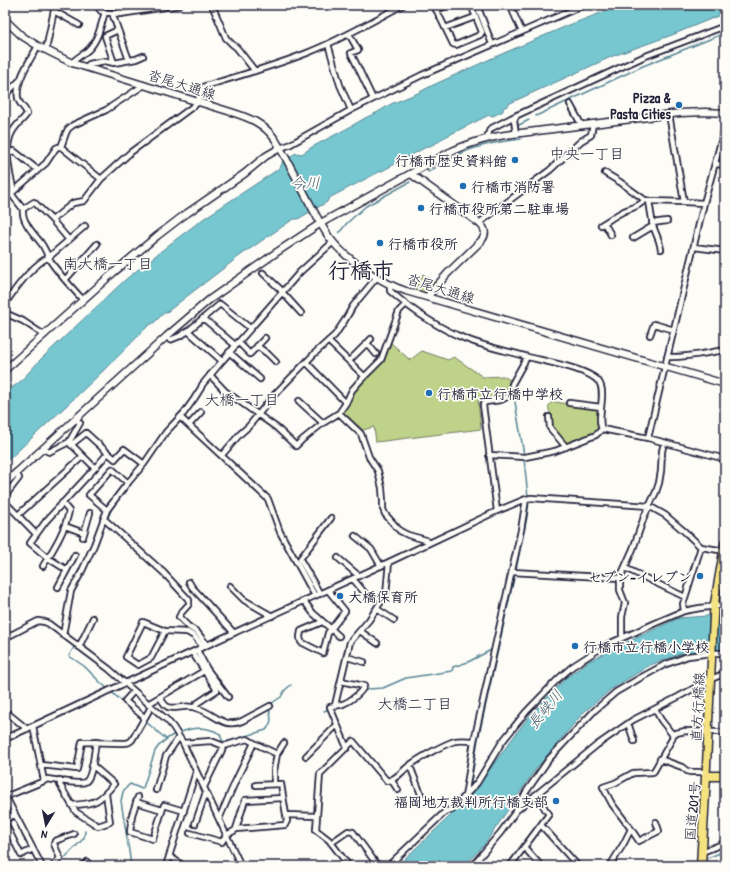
<svg xmlns="http://www.w3.org/2000/svg" width="730" height="871" font-family="'Patrick Hand','Klee One',sans-serif">
  <style>
    .green { fill: #bed389; stroke: #707a62 }
    .water { fill: #77c7d0; stroke: #558594 }
    .lines { fill: none; stroke-linecap: round; stroke-linejoin: round }
    .stream { stroke: #558594; stroke-width: 1.5 }
    .street-casing { stroke: #22223b; stroke-width: 8 }
    .secondary-casing { stroke: #22223b; stroke-width: 9 }
    .primary-casing { stroke: #22223b; stroke-width: 10 }
    .highway-casing { stroke: #22223b; stroke-width: 11 }
    .street { stroke: #fdfcf7; stroke-width: 4.5 }
    .secondary { stroke: #fdfcf7; stroke-width: 6 }
    .primary { stroke: #f5e382; stroke-width: 7 }
    .highway { stroke: #f5e382; stroke-width: 8 }
    .poi-dot { fill: #1f6fb2; stroke: #fdfcf7; stroke-width: 1.5 }
    .labels { text-anchor: middle; dominant-baseline: central; stroke-width: 3.5; stroke-linejoin: round; paint-order: stroke }
    .street-label { font-size: 14px; fill: #22223b; stroke: #fdfcf7 }
    .poi-label { font-size: 14px; font-weight: bold; fill: #22223b; stroke: #fdfcf7; text-anchor: start }
    .neighbourhood-label { font-size: 15px; fill: #22223b; stroke: #fdfcf7 }
    .water-label { font-size: 15px; font-style: italic; fill: #405c6f; stroke: #fdfcf7 }
    .town-label { font-size: 22px; font-weight: bold; fill: #22223b; stroke: #fdfcf7 }
  </style>
  <rect width="100%" height="100%" fill="#fdfcf7"/>
  <filter id="ink" filterUnits="userSpaceOnUse"><feTurbulence type="fractalNoise" baseFrequency=".025" numOctaves="2"/><feDisplacementMap in="SourceGraphic" scale="8" xChannelSelector="R" yChannelSelector="G"/><feConvolveMatrix kernelMatrix="1 2 1 2 8 2 1 2 1" color-interpolation-filters="sRGB"/></filter>
  <g filter="url(#ink)">
    <path class="green" d="M423 274 435 283 428 293 416 290 417 284Z
      M390 342 410 360 422 351 448 360 454 357 483 377 503 376 510 380 506 394 478 401 481 429 376 442 374 427 363 430 344 413 353 391 383 362Z
      M552 402H555L595 408 599 409 597 432 571 443C562 444 556 432 551 426 552 422 553 418 551 415 549 409 546 408 552 402Z"/>
    <path class="water" d="M622 5H725V13L672 35 613 56 508 104 507 106 503 108V111L493 116 489 115 441 139 440 141 430 146H428L382 171 379 172 329 198 327 202 298 219H294L289 222 241 255 186 297 167 312C160 314 157 323 149 325 104 372 55 416 7 461H5V393L21 381 41 359 125 280 175 240 203 219 280 168 283 161 296 153 302 154 312 147 348 128 365 118 378 112 391 104 418 93 431 86 488 60 569 25Z
      M707 616 725 617V651H706L684 653 650 665 610 690 584 712 535 770 484 845 464 866H397L466 801 530 715 567 677 589 661 627 642 679 618Z"/>
    <g class="lines">
      <path class="stream" d="M536 116 643 66 725 33
        M517 126 529 120
        M428 172C443 163 459 153 475 148 490 143 505 141 521 139
        M339 233 347 223 366 206 410 182
        M515 402 524 455
        M163 432 164 430 182 410 193 396 200 385
        M524 459 528 497
        M118 500C127 488 137 477 146 465
        M100 535 114 504
        M73 593 82 577 87 566
        M67 624V632L68 636
        M75 645 69 656 84 666 100 682 142 719
        M362 693 368 689 383 688 406 678 452 671 453 667 468 662 491 650H494
        M269 705 281 697 285 690 291 685
        M339 707 348 704
        M324 711 329 709
        M145 721 166 739
        M179 733C191 727 208 726 220 734L222 740 225 742 266 730C273 721 271 718 269 708
        M470 788 478 739 516 569 527 517 529 500
        M705 859 725 851
        M57 866 84 838 85 831
        M131 866 129 851 121 801 123 792 124 790 130 784 142 789 143 788 155 751C160 743 167 738 175 734
        M691 866 698 863"/>
      <g class="street-casing">
        <path id="street" d="M96 5 101 11 105 12
          M119 5 120 14
          M212 5 226 38 232 44 237 48 255 71
          M434 5 453 44 456 45 480 35 482 32 471 5
          M477 5 492 44
          M510 5 522 32
          M436 10 449 5
          M54 11 79 25
          M112 13 129 60
          M445 28 475 17
          M349 34 358 50 351 53 373 99
          M328 44 340 85 351 110
          M38 46C30 60 15 82 18 98 19 105 26 108 27 114 21 123 14 125 10 137 6 149 8 162 10 174 11 181 15 189 12 195L23 209C21 221 34 234 41 243 46 250 48 258 53 265 62 277 73 289 83 300
          M46 50 55 5
          M72 63C77 57 83 55 88 50 98 41 101 25 105 12L120 14 179 5
          M114 63 105 36 118 30
          M86 67 89 64 105 61 114 63 136 59 143 56
          M5 95 19 81
          M570 104 582 126
          M669 114 684 202
          M516 134 514 120 517 115
          M487 138 490 129 511 118 643 57 725 26
          M61 147 66 133 68 129 73 125 106 110 144 85
          M280 148 289 145 351 110 422 75 584 5
          M8 153 14 151 38 170
          M716 164 725 165
          M605 173 620 182 645 200 650 201 684 202 704 203
          M101 179 131 152 199 102C198 94 199 90 205 86 239 76 274 66 307 53 341 40 372 21 403 5
          M14 191 46 163 56 148 58 147H61
          M23 209 34 202 52 220 69 240
          M52 220 73 203 84 201 101 179 61 147
          M479 223 550 170 581 141 591 135 593 124
          M604 223 611 235
          M652 223 667 221
          M601 225C609 220 616 215 624 211 633 207 637 208 645 200
          M653 226 659 241 661 249
          M633 238 653 226 649 201
          M694 247 725 251
          M263 273 280 289 282 292 301 313
          M65 280 97 244
          M390 285V291C413 311 438 328 466 339 486 347 507 351 528 357 543 361 590 369 599 382 607 393 596 418 602 429
          M5 304C15 289 32 265 49 257L85 226
          M5 313 23 321 44 335
          M203 318 235 345
          M188 331 222 361
          M650 335 654 324 674 330
          M167 336 170 340 180 336 188 331 220 304 250 328
          M328 341 364 376
          M238 342 250 354 265 338
          M367 343 376 354
          M257 346 268 354 276 362
          M229 352 260 379
          M667 357C686 358 706 353 725 350
          M349 361 371 339
          M210 375 225 391 277 428 296 446 302 440 323 423 339 413 346 403 306 362
          M299 401 323 423
          M346 403 352 390 359 382 381 360 399 311 406 304
          M569 403 601 407
          M339 413 361 434 369 457 378 471 382 488 383 501V509L385 514 400 531 408 535 426 540 429 543
          M180 417 268 499 280 532 315 596
          M549 417 550 428 566 447
          M189 425 201 412
          M602 429 648 438 725 459
          M648 438 704 203 725 127
          M71 445 86 433 108 453 95 468
          M43 449 49 452 69 442
          M108 453 115 459 124 449 144 464
          M222 455 240 434 249 426 273 396 315 353 335 335 345 320 353 306 377 277
          M489 455 525 457 555 451 596 435 602 429
          M5 496 19 478 16 472
          M5 502 36 534
          M107 510 89 495 112 469 128 483
          M497 511 483 405 485 402 501 400 511 395 512 384 527 357
          M18 515 83 456
          M104 519 163 572 189 600V604L181 613 179 617 189 627 197 632 207 645
          M65 526 84 533
          M355 536 371 549 381 566
          M83 537 90 513
          M338 558 359 576
          M43 566C54 548 65 531 69 511L62 503
          M625 568 685 597
          M67 570 48 558 30 543 46 521 95 468 69 442 80 423 76 419
          M512 572 620 578
          M353 579 369 598
          M189 582 192 587 234 633
          M230 586 244 600 272 616
          M58 587 75 555
          M320 594 300 559 331 518
          M304 601 313 613 339 636
          M377 609 394 620
          M684 611 683 604 701 547
          M322 622 301 631 300 637 301 642 323 653 328 633 345 611 328 590
          M165 631 143 622 126 657 138 665 151 658 165 631 187 632 194 636 203 647
          M360 631 377 643
          M63 635 71 591 81 573 94 545 107 510 126 485 144 464 166 432 184 413 194 399 201 388 202 385 222 361 300 272 333 242
          M5 638 38 621 45 622 49 624 109 669 167 720 173 727 183 743 241 866
          M622 638V617L625 603 620 590V578L633 549 644 517 656 492 659 483 661 471 662 451 664 443
          M79 647 93 618
          M197 650 207 669 228 697
          M192 652 217 690 196 704V708
          M347 657 364 662
          M341 681 364 686C361 693 351 701 343 704 339 705 334 706 330 707L347 748
          M133 692 125 701 144 717
          M160 697C162 701 164 705 168 707 173 709 178 707 183 707 188 706 194 707 199 709 215 714 224 729 242 721L270 706
          M148 704 204 671
          M335 705 350 642 369 620 386 594 389 562
          M655 709 661 720 672 734 685 731 713 732H725
          M5 711 27 729
          M628 723 634 741
          M5 739 192 652 389 562 497 511 526 499 531 498 649 506 665 515 684 531 701 547 725 551
          M183 743 211 741 224 746
          M254 743 277 754
          M306 756 337 725
          M660 759 682 767 687 771 691 772H707
          M41 765 77 769 82 742 122 743C127 743 129 743 132 740L151 707
          M410 766 424 802
          M60 780V785L76 812 98 826 110 822 106 794
          M44 781 47 779C54 780 79 785 85 782 93 778 94 751 96 742
          M392 781 398 790
          M274 783V771L277 754 284 743
          M204 787 224 746 247 739 254 743 236 780 219 819
          M156 790 166 756 179 737
          M5 795 42 866
          M5 797 44 781 33 726
          M138 797 132 815 130 832 153 839 164 805 184 811
          M465 797 474 741 521 530 526 499
          M136 802 162 810
          M72 805C95 804 99 802 114 784L92 765
          M517 810 597 745 633 720 678 697 711 679 721 675 725 674
          M286 815 317 816
          M5 820 15 814
          M5 823 21 855 33 849
          M195 824 206 792
          M541 825 578 866
          M236 829 285 825 287 821 281 784 256 785
          M631 829 639 841 659 831 656 822
          M190 833 222 842 226 835 234 831 236 829 245 800 283 798
          M331 843 348 831 353 832 378 866
          M524 847 541 866
          M702 852 725 843
          M169 856 184 866
          M53 866 60 858 54 844 55 841 74 834
          M83 866 87 862 91 866
          M166 866 196 772
          M349 866 329 840 316 830 320 774 353 741 387 781C396 780 403 770 410 765 420 758 444 744 455 741 461 740 468 741 474 741
          M388 866 446 811 452 810 477 783 502 742 526 712 558 679 573 666 604 646 658 622 684 611 700 608 725 605
          M472 866 501 832 516 811 526 792 549 759 595 710 616 692 640 678 664 665 688 656 712 653H725
          M510 866 549 814 545 809 543 805 535 795
          M610 866 624 843 631 829 612 804 603 787 615 783 633 773 653 772 654 771 672 739 673 734
          M715 866 725 861"/>
      </g>
      <g class="secondary-casing">
        <path id="secondary" d="M5 20 22 36 38 46 72 63 231 112C250 118 263 123 275 139 288 161 299 183 310 204 316 215 322 227 329 237 344 258 381 283 406 291L725 384
          M411 174 479 223C485 228 487 233 482 240L448 273 427 297
          M5 370 113 273 157 236 183 216 244 174 266 156 280 148
          M5 483 167 336 209 300 277 252 321 223 450 152C470 143 483 139 505 135L680 113 705 112 725 113"/>
      </g>
      <g class="primary-casing">
        <path id="primary" d="M706 776 714 606 725 543"/>
      </g>
      <g class="highway-casing">
        <path id="highway" d="M701 866 706 776H725"/>
      </g>
      <use href="#street" class="street"/>
      <use href="#secondary" class="secondary"/>
      <use href="#primary" class="primary"/>
      <use href="#highway" class="highway"/>
    </g>
  </g>
  <g class="poi-dot">
    <circle cx="679" cy="105" r="4"/>
    <circle cx="515" cy="160" r="4"/>
    <circle cx="463" cy="186" r="4"/>
    <circle cx="421" cy="208" r="4"/>
    <circle cx="380" cy="243" r="4"/>
    <circle cx="429" cy="393" r="4"/>
    <circle cx="700" cy="576" r="4"/>
    <circle cx="340" cy="596" r="4"/>
    <circle cx="575" cy="646" r="4"/>
    <circle cx="556" cy="801" r="4"/>
  </g>
  <g class="labels">
    <g class="street-label">
      <text transform="translate(182 84) rotate(17)">沓尾大通線</text>
      <text transform="translate(441 288) rotate(17)">沓尾大通線</text>
      <text transform="translate(697 707) rotate(-87)">直方行橋線</text>
      <text transform="translate(692 811) rotate(-85)">国道201号</text>
    </g>
    <g class="poi-label">
      <text x="671" y="97" text-anchor="end">Pizza &amp;<tspan x="671" dy="16">Pasta Cities</tspan></text>
      <text x="507" y="160" text-anchor="end">行橋市歴史資料館</text>
      <text x="471" y="186">行橋市消防署</text>
      <text x="429" y="208">行橋市役所第二駐車場</text>
      <text x="388" y="243">行橋市役所</text>
      <text x="437" y="393">行橋市立行橋中学校</text>
      <text x="692" y="576" text-anchor="end">セブン-イレブン</text>
      <text x="348" y="596">大橋保育所</text>
      <text x="583" y="646">行橋市立行橋小学校</text>
      <text x="548" y="801" text-anchor="end">福岡地方裁判所行橋支部</text>
    </g>
    <g class="neighbourhood-label">
      <text x="587" y="153">中央一丁目</text>
      <text x="108" y="263">南大橋一丁目</text>
      <text x="242" y="399">大橋一丁目</text>
      <text x="415" y="703">大橋二丁目</text>
    </g>
    <g class="water-label">
      <text x="305" y="182">今川</text>
      <text transform="translate(545 709) rotate(-50)">長峡川</text>
    </g>
    <g class="town-label">
      <text x="361" y="270">行橋市</text>
    </g>
  </g>
  <rect width="730" height="871" fill="none" stroke="#fdfcf7" stroke-width="20"/>
  <rect x="10" y="10" width="710" height="851" fill="none" stroke="#22223b" stroke-width="1.5" filter="url(#ink)"/>
  <g transform="translate(46 825) rotate(190)" stroke="#fdfcf7" stroke-width="3" paint-order="stroke">
  <path d="M0-3L7 15L0 10L-7 15Z" fill="#22223b"/>
  <text y="-6" font-size="11" font-weight="bold" text-anchor="middle" fill="#22223b">N</text>
  </g>
</svg>
